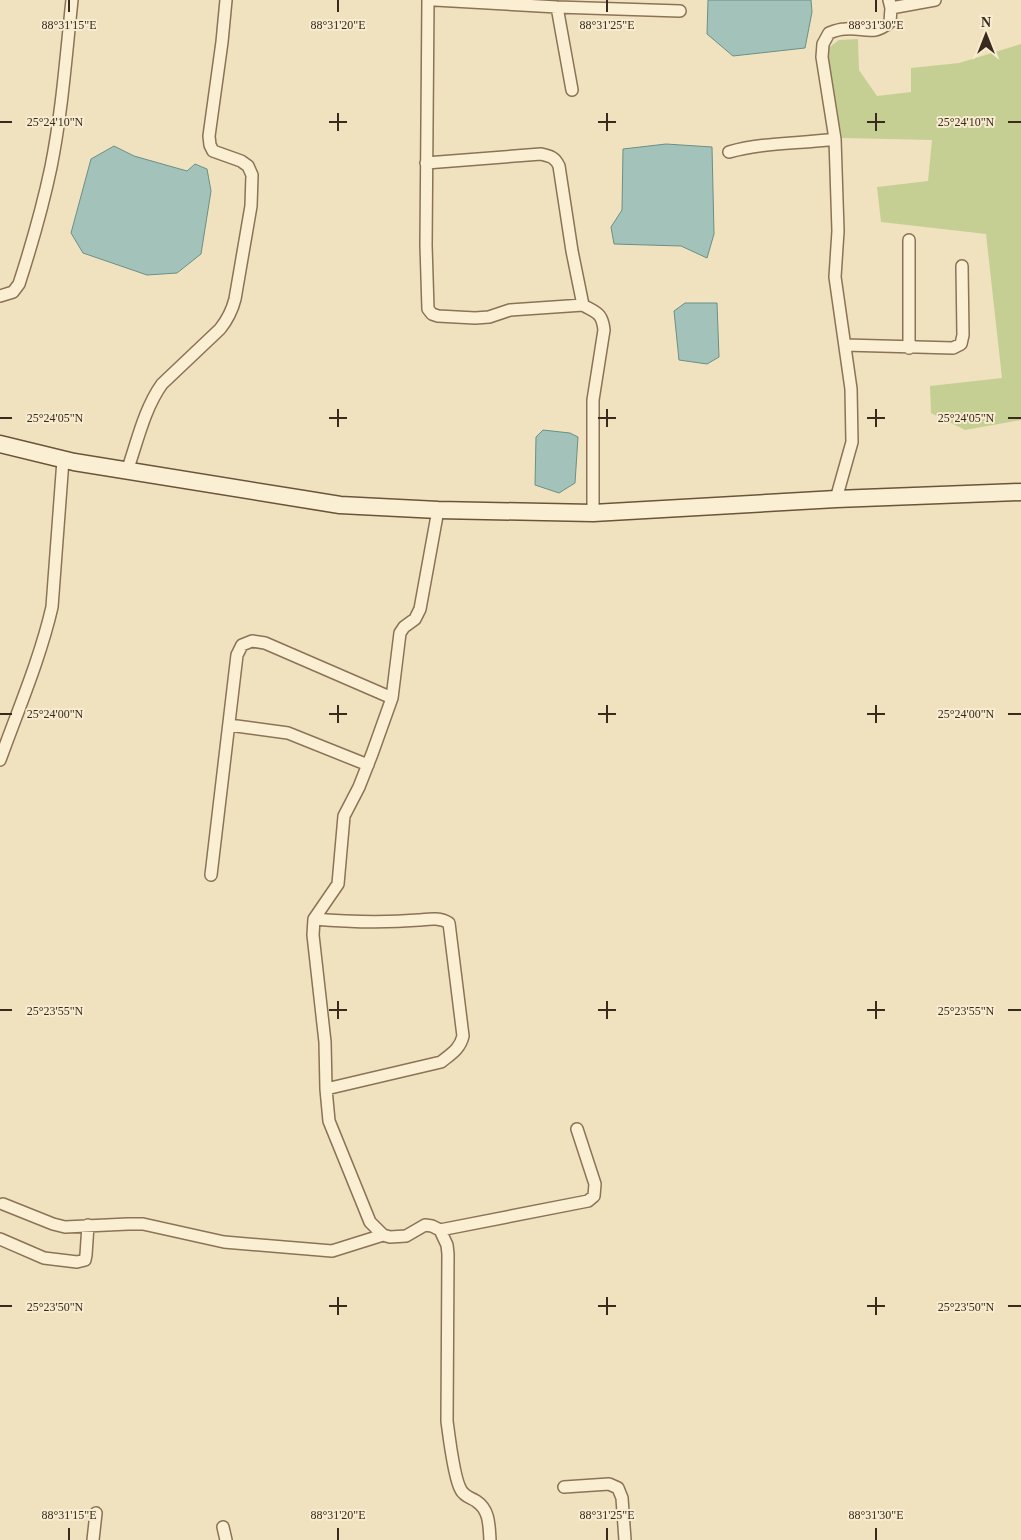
<svg xmlns="http://www.w3.org/2000/svg" width="1021" height="1540" font-family="'Times New Roman',serif">
  <style>
    .green { fill: #c6cf93 }
    .water { fill: #a3c2b9; stroke: #699087 }
    .lines { fill: none; stroke-linecap: round; stroke-linejoin: round }
    .street-casing { stroke: #8a7356; stroke-width: 14 }
    .secondary-casing { stroke: #6b543a; stroke-width: 19 }
    .street { stroke: #fbefd3; stroke-width: 11 }
    .secondary { stroke: #fbefd3; stroke-width: 16 }
    .ticks { fill: none; stroke: #382a1c; stroke-width: 2 }
    .ticks-label { font-size: 12px; text-anchor: middle; fill: #382a1c; stroke: #f7eccf; stroke-width: 4; stroke-linejoin: round; paint-order: stroke }
  </style>
  <rect width="100%" height="100%" fill="#f0e2bf"/>
  <path class="green" d="M858 39 859 70 877 96 911 92V68L959 63 1021 44V420L965 430 931 413 930 386 1002 378 986 234 881 222 877 187 928 181 932 140 842 138 827 49 839 40Z"/>
  <path class="water" d="M708 0H811L812 12 805 48 733 56 707 34Z
    M666 144 712 147 714 234 707 258 681 246 614 244 611 227 622 210 623 149Z
    M114 146 134 156 187 171 195 164 207 169 211 191 201 254 177 273 147 275 83 253 71 233 91 159Z
    M685 303H717L719 357 707 364 679 360 674 311Z
    M543 430 570 433 578 437 575 483 559 493 535 485 536 437Z"/>
  <g class="lines">
    <g class="street-casing">
      <path id="street" d="M428 0 426 245 428 309 432 314 438 316 475 318 489 317 510 310 583 305
        M435 0 557 7 680 11
        M557 7 572 90
        M891 8 935 0
        M729 152C764 142 800 144 835 139
        M426 163 541 154C550 156 555 157 559 166L572 251 583 305C596 313 602 312 604 330L593 400V513
        M909 240V348
        M0 296 13 292 19 284C31 247 43 205 51 167 62 112 66 56 72 0
        M845 345 953 348 961 344 963 335 962 266
        M127 471C137 443 144 409 162 384L220 329C228 319 232 311 235 299L251 206 252 175 248 166 241 161 213 151 210 145 209 136 222 42 226 0
        M836 499 852 442 851 389 835 277 838 231 835 139 822 57 823 44 829 33C834 31 840 29 845 29 864 27 873 37 890 22L891 8 889 0
        M438 510 420 609 415 619 404 627 400 633 392 698 372 754 359 787 344 816 338 884 314 919 313 935 325 1042 326 1089 329 1121 370 1222 383 1235 390 1237 406 1236 425 1225 432 1226 440 1230 447 1245 448 1254 447 1421C449 1436 454 1479 461 1490 464 1496 471 1498 476 1501 490 1510 489 1526 490 1540
        M229 725 288 733 368 765
        M0 760C18 710 40 659 52 607L63 460
        M211 875 237 655 242 645 252 641 265 643 392 698
        M314 919C349 922 384 923 419 920 429 919 440 917 449 923L463 1036C460 1049 451 1054 441 1062L326 1089
        M3 1204 53 1224 65 1227 128 1224H143L224 1242 332 1251 383 1235
        M440 1230 588 1201 594 1196 595 1184 577 1129
        M0 1239 44 1258 77 1262 85 1260 86 1255 88 1225
        M564 1487 609 1484 618 1488 622 1498 625 1540
        M223 1527 226 1540
        M93 1540 96 1513"/>
    </g>
    <g class="secondary-casing">
      <path id="secondary" d="M0 444 74 462 303 499 340 505 438 510 593 513 836 499 1021 492"/>
    </g>
    <use href="#street" class="street"/>
    <use href="#secondary" class="secondary"/>
  </g>
  <path class="ticks" d="M69 0V12M338 0V12M607 0V12M876 0V12M338 113V131M607 113V131M876 113V131M0 122H12M329 122H347M598 122H616M867 122H885M1008 122H1021M338 409V427M607 409V427M876 409V427M0 418H12M329 418H347M598 418H616M867 418H885M1008 418H1021M338 705V723M607 705V723M876 705V723M0 714H12M329 714H347M598 714H616M867 714H885M1008 714H1021M338 1001V1019M607 1001V1019M876 1001V1019M0 1010H12M329 1010H347M598 1010H616M867 1010H885M1008 1010H1021M338 1297V1315M607 1297V1315M876 1297V1315M0 1306H12M329 1306H347M598 1306H616M867 1306H885M1008 1306H1021M69 1528V1540M338 1528V1540M607 1528V1540M876 1528V1540"/>
  <g class="ticks-label">
    <text x="69" y="29">88°31'15"E</text>
    <text x="338" y="29">88°31'20"E</text>
    <text x="607" y="29">88°31'25"E</text>
    <text x="876" y="29">88°31'30"E</text>
    <text x="55" y="126">25°24'10"N</text>
    <text x="966" y="126">25°24'10"N</text>
    <text x="55" y="422">25°24'05"N</text>
    <text x="966" y="422">25°24'05"N</text>
    <text x="55" y="718">25°24'00"N</text>
    <text x="966" y="718">25°24'00"N</text>
    <text x="55" y="1015">25°23'55"N</text>
    <text x="966" y="1015">25°23'55"N</text>
    <text x="55" y="1311">25°23'50"N</text>
    <text x="966" y="1311">25°23'50"N</text>
    <text x="69" y="1519">88°31'15"E</text>
    <text x="338" y="1519">88°31'20"E</text>
    <text x="607" y="1519">88°31'25"E</text>
    <text x="876" y="1519">88°31'30"E</text>
  </g>
  <g transform="translate(986 35)" stroke="#f7eccf" stroke-width="4" paint-order="stroke">
  <path d="M0-4L9 19L0 12L-9 19Z" fill="#382a1c"/>
  <text y="-8" font-size="14" font-weight="bold" text-anchor="middle" fill="#382a1c">N</text>
  </g>
</svg>
